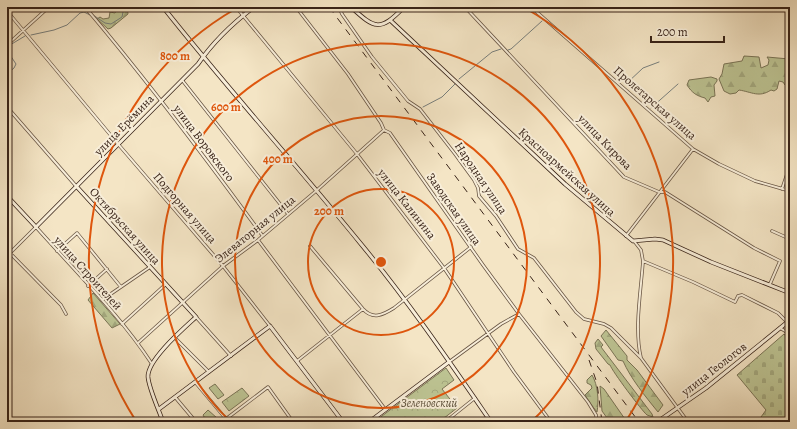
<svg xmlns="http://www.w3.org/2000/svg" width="797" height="429" font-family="Alegreya,serif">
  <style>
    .forest { fill: url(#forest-firs); stroke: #7a7456 }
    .cemetery { fill: url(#cemetery-stones); stroke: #7a7456 }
    .park { fill: url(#park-crowns); stroke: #7a7456 }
    .pitch { fill: #bdc493; stroke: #7a7456 }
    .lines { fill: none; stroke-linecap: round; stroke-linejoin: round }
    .stream { stroke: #787f7d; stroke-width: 1 }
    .street-casing { stroke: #675443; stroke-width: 3.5 }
    .secondary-casing { stroke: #382318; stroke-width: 4.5 }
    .street { stroke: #f8eed9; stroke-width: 2 }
    .secondary { stroke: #f8eed9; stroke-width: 3 }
    .rail { stroke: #382318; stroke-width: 1; stroke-dasharray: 7 7; stroke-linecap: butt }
    .ring { fill: none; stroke: #df560d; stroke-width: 2 }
    .labels { text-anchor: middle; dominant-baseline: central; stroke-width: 4; stroke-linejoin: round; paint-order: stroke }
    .street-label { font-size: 12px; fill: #382318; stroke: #f8eed9 }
    .park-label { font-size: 12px; font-style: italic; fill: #60533d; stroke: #f8eed9 }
    .centre { fill: #df560d; stroke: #f8eed9; stroke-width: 2 }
    .ring-label { font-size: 12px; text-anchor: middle; font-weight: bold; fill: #df560d; stroke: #f8eed9; stroke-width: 4; stroke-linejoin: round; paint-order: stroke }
  </style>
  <defs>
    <pattern id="forest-firs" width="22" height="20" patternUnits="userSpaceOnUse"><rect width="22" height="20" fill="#bdc493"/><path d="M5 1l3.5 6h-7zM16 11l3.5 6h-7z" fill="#a3a87e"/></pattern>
    <pattern id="cemetery-stones" width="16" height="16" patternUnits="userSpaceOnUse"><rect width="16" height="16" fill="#bdc493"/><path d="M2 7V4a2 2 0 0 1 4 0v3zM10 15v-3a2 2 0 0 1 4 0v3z" fill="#a3a87e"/></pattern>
    <pattern id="park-crowns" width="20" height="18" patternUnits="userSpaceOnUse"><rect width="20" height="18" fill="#bdc493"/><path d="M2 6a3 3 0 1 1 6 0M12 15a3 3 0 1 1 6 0" fill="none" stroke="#a3a87e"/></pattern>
  </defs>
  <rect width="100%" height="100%" fill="#f4e5c5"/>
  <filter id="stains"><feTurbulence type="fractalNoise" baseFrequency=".005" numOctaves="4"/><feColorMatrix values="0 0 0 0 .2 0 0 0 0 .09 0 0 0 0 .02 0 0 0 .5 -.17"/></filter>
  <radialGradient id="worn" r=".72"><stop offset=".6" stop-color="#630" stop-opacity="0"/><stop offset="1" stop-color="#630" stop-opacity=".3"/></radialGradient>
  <path class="forest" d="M118 7H127L128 14 111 28 108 29 97 19 100 17 103 19 109 18 110 12 115 13Z
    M744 56 759 57 761 68 768 65 769 60 767 57 789 59V62L788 63 790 67V85H785L783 82 779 81 777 89 774 91 771 90C759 98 752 92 739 90L736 93 730 94 724 91 719 79 722 74 724 64 742 61Z
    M711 77 717 79V81L714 85 715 96 711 97 708 102 705 98C697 96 692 93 687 85L689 80Z
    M93 293 120 324 112 328 88 300Z
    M606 330 627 356V360L637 370 663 405 658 412C645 396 631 379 623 361L618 360 601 336Z
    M598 339 603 345 601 347 652 414 653 417C651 416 649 416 647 415 642 411 612 371 610 365L608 364 596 349 595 343Z
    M592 375C598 385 599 401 597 412 592 406 589 401 585 395L592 388 591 385 587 383V380Z
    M600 386 604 389 627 422H610L602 411Z"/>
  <path class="cemetery" d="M784 334 790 341V422H766L761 417 766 410 737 375Z"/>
  <path class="park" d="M446 368 454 380 442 389 457 408 439 422H374Z
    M242 388 249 396 229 411 222 402Z
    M208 410 217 418 211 422H207L203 415Z"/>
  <path class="pitch" d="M215 384 224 395 218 399 209 388Z"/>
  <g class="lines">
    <path class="stream" d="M93 15 105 23 111 24 122 17 124 7
      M31 35 54 30 67 25 80 13 84 12 90 15
      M508 50 511 49 542 21
      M7 74 14 68 16 64 8 52 10 45 25 36
      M459 79 492 52 501 49
      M627 83 643 68 659 62
      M423 107 442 97 455 84
      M651 108 678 84"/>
    <g class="street-casing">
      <path id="street" d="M85 7C147 80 205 157 262 235
        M236 7 357 154 444 268 514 372 551 422
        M296 7 348 74 381 123 384 130 390 133 483 265 519 314 588 402 596 415 597 422
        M339 7 342 14 372 57 408 101 420 109 455 154 474 180 478 188 479 196 496 216 518 249 534 258 576 312 584 319 604 324 611 328 641 358
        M398 7 401 10
        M465 7 624 177 659 192H665L754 248 780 261 770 284
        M531 7 693 149 719 164 755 181 790 191
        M7 11 118 144 223 266 270 326
        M7 45 49 7
        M182 80 288 214
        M7 107 76 186
        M782 189 790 165
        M772 231 790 239
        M626 236 693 149
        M258 240 385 409
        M634 241 641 250 643 261C641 291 634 329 641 358L688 422
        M310 246 363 309C373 320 383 315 394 308L471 247
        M7 250 61 305 66 314
        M57 251 77 233 121 287
        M7 256 36 227C76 272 119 314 152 364
        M643 261 693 282 735 302 738 296 742 295 778 313 787 322
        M88 286 107 269
        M102 300 150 267
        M196 317 231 356
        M122 324 166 284
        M780 328 790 334
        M175 338 209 372
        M138 343 223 266 258 240 316 191 384 130
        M297 361 363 309
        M449 362 501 324 519 314
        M195 382 226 419 230 422
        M175 397 196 422
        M222 422 268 387 293 422
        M445 422 475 398"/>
    </g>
    <g class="secondary-casing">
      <path id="secondary" d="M163 7C227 88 296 164 361 244 408 301 449 361 491 422
        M351 7C375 29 380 32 404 7
        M391 21 565 184 633 241 655 239 663 240 711 262 790 293
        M77 187 196 317C183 329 147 360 148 377 149 389 159 410 163 422
        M7 196 36 227 198 64C213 42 233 23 254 7
        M159 409 270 326 343 422
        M369 422 449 362
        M657 422 706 388 790 320"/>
    </g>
    <use href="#street" class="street"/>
    <use href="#secondary" class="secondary"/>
    <path class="rail" d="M329 7 639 422
      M589 360 597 383 602 422"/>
  </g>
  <g class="ring">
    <circle cx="381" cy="262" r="73"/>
    <circle cx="381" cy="262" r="146"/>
    <path d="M230 421A219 219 0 1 1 532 421"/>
    <path d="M136 421A292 292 0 0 1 237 8M525 8A292 292 0 0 1 626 421"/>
  </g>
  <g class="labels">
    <g class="street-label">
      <text transform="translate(655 103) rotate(41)">Пролетарская улица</text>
      <text transform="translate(124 125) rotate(-46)">улица Ерёмина</text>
      <text transform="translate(605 142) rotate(46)">улица Кирова</text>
      <text transform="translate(204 143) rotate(53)">улица Воровского</text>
      <text transform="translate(567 172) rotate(42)">Красноармейская улица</text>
      <text transform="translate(481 178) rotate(56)">Народная улица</text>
      <text transform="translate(407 204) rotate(52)">улица Калинина</text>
      <text transform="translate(185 208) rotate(49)">Подгорная улица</text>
      <text transform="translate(454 209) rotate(55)">Заводская улица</text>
      <text transform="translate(125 226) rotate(48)">Октябрьская улица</text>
      <text transform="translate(255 229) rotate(-39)">Элеваторная улица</text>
      <text transform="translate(88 273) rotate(48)">улица Строителей</text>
      <text transform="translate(714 369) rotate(-38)">улица Геологов</text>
    </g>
    <g class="park-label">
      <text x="429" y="403">Зеленовский</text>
    </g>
  </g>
  <circle cx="381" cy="262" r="6" class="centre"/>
  <g class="ring-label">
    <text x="175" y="60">800 m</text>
    <text x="226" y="111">600 m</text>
    <text x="278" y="163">400 m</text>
    <text x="329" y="215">200 m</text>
  </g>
  <rect width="797" height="429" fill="none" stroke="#f4e5c5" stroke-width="24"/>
  <rect x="8" y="8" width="781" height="413" fill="none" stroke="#382318" stroke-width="2"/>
  <rect x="12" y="12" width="773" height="405" fill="none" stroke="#382318"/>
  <path d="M651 36v6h73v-6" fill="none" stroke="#382318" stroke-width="2"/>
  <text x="657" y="36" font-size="12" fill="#382318" stroke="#f8eed9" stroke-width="3" paint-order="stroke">200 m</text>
  <rect width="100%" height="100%" filter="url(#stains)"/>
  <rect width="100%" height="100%" fill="url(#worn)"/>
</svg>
